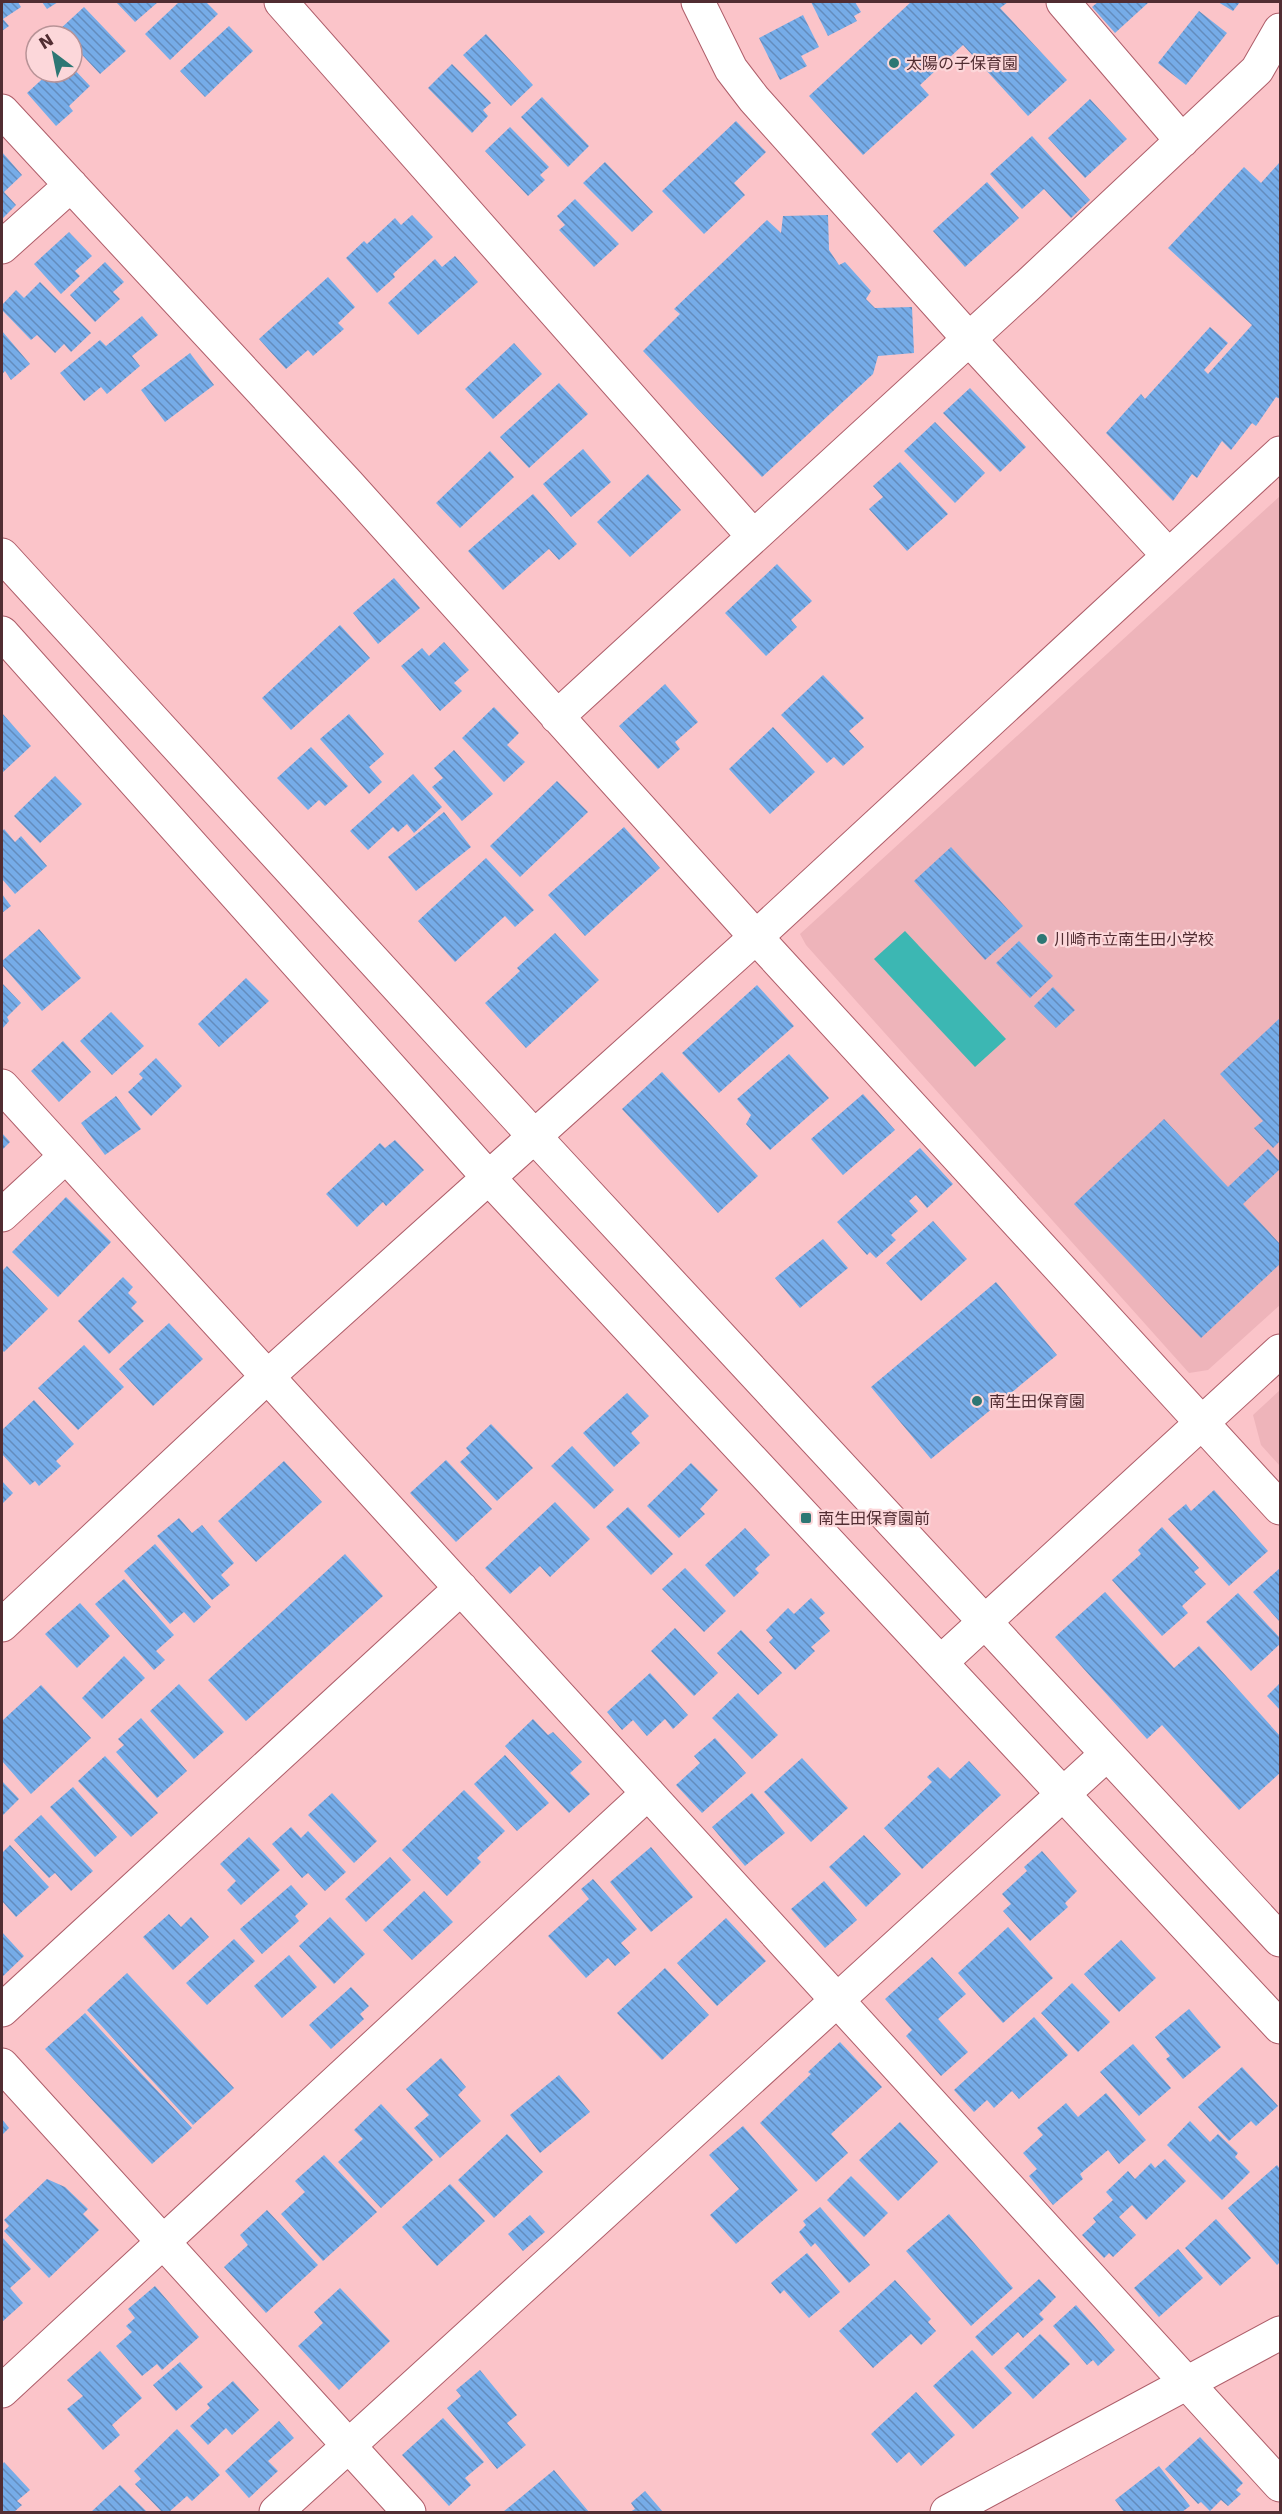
<svg xmlns="http://www.w3.org/2000/svg" width="1282" height="2514" font-family="'DejaVu Sans','Noto Sans JP',sans-serif">
  <style>
    .built { fill: #eeb4ba }
    .water { fill: #3cb7b3 }
    .building { fill: url(#building-back-hatch) }
    .lines { fill: none; stroke-linecap: round; stroke-linejoin: round }
    .minor-casing { stroke: #ae5d69; stroke-width: 35 }
    .tertiary-casing { stroke: #ae5d69; stroke-width: 35 }
    .minor { stroke: #fff; stroke-width: 33 }
    .tertiary { stroke: #fff; stroke-width: 33 }
    .poi-dot { fill: #2d7774; stroke: #fcd7da; stroke-width: 2 }
    .labels { text-anchor: middle; dominant-baseline: central; stroke-width: 4.5; stroke-linejoin: round; paint-order: stroke }
    .poi-label { font-size: 16px; fill: #512d32; stroke: #fcd7da; text-anchor: start }
  </style>
  <defs>
    <pattern id="building-back-hatch" width="6" height="6" patternUnits="userSpaceOnUse" patternTransform="scale(1.5)"><rect width="6" height="6" fill="#76ace8"/><path d="M-1 5l2 2M0 0l6 6M5-1l2 2" fill="none" stroke="#638cbd"/></pattern>
  </defs>
  <rect width="100%" height="100%" fill="#fbc4c9"/>
  <path class="built" d="M1280 496V1305L1208 1370 1189 1373 806 945 800 934Z
    M1280 1390V1466L1261 1445 1253 1415Z"/>
  <path class="water" d="M905 931 1006 1039 975 1067 874 959Z"/>
  <path class="building" d="M2 2H18L21 7 3 19 9 26 2 31Z
    M42 2H58L47 9Z
    M116 2H158L135 22Z
    M179 2H206L218 14 170 60 145 34Z
    M811 2H855L861 12 854 16 857 21 828 36Z
    M911 2H1008L1000 8 1067 80 1028 116 963 45 920 85 929 95 863 155 809 96Z
    M1098 2H1149L1115 33 1092 7Z
    M1218 2H1240L1233 11Z
    M84 7 126 51 100 74 72 44V36H65L59 30Z
    M1199 11 1227 33 1186 85 1158 63Z
    M803 15 819 47 801 56 807 66 780 80 759 38Z
    M229 26 253 51 205 97 180 71Z
    M486 34 533 85 511 106 463 55Z
    M452 64 491 103 483 110 488 116 472 133 428 88Z
    M72 67 90 86 69 106 73 111 56 126 27 93 50 72H72Z
    M542 97 589 146 568 167 521 117Z
    M1090 99 1127 139 1085 178 1048 138Z
    M736 121 766 152 734 183 745 195 704 234 662 191Z
    M510 127 549 167 540 175 545 180 528 196 485 151Z
    M1032 136 1090 200 1071 218 1044 189 1022 209 990 174Z
    M2 152 22 175 4 192 16 205 2 219Z
    M605 162 653 212 632 232 583 183Z
    M1280 162V399L1276 397 1256 426 1252 423 1231 450 1222 441 1197 478 1192 474 1173 501 1106 433 1141 394 1145 399 1210 327 1228 343 1204 370 1208 374 1252 325 1168 248 1244 167 1261 183Z
    M987 182 1019 218 965 267 933 231Z
    M575 199 619 244 594 267 559 230 565 225 557 216Z
    M412 215 433 237 393 274 395 277 377 293 346 258 364 241 367 244 395 218 401 225Z
    M828 215 829 250 839 265 845 262 871 291 866 299 875 308 912 307 914 353 878 356 873 374 762 477 643 351 680 314 674 309 767 220 781 233 783 216Z
    M69 232 92 256 75 271 80 276 61 294 34 264Z
    M455 256 478 282 418 335 388 303 435 259 442 267Z
    M105 262 124 282 113 292 120 299 95 322 70 295Z
    M328 277 355 307 338 323 344 329 313 356 308 350 286 369 259 339Z
    M40 282 91 333 71 352 64 344 55 353 37 335 31 340 2 310V305L16 290 24 298Z
    M142 316 158 335 132 356 140 366 107 394 101 387 84 401 60 373 100 340 106 346Z
    M2 331 30 364 11 380 5 371 2 374Z
    M514 343 542 374 493 419 465 389Z
    M190 353 214 385 165 422 141 390Z
    M559 383 588 414 529 468 500 437Z
    M970 388 1026 447 1000 472 943 413Z
    M935 422 985 473 955 503 904 451Z
    M583 449 611 482 571 517 543 484Z
    M490 451 514 477 460 528 436 503Z
    M900 462 948 514 907 551 869 509 883 497 873 486Z
    M648 474 681 510 630 557 597 522Z
    M533 494 577 544 559 560 549 549 503 590 468 551Z
    M777 564 812 601 791 620 797 627 766 656 725 613Z
    M394 578 420 608 378 644 353 613Z
    M340 625 370 658 291 730 262 698Z
    M444 642 469 670 454 683 462 691 440 711 401 666 422 648 429 656Z
    M823 675 864 718 849 731 864 747 843 766 834 757 827 763 781 715Z
    M665 684 698 722 675 742 680 749 658 769 619 726Z
    M494 707 519 733 507 745 525 762 504 782 462 738Z
    M2 713 31 746 2 773Z
    M349 714 384 754 369 767 382 782 369 794 320 739Z
    M773 727 815 772 770 814 729 769Z
    M311 747 348 786 325 806 319 800 308 810 277 778Z
    M454 750 493 794 462 821 432 787 443 778 434 768Z
    M413 774 442 807 414 833 407 824 398 832 393 827 368 850 350 831Z
    M55 776 82 804 40 843 14 816Z
    M557 781 588 812 520 877 490 846Z
    M444 812 471 847 416 891 388 857Z
    M624 827 660 868 585 936 548 895Z
    M4 829 15 842 21 836 47 866 15 894 2 879V832Z
    M951 847 1023 926 985 960 914 881Z
    M486 858 534 910 515 927 505 916 455 962 418 921Z
    M2 894 11 906 2 913Z
    M39 929 81 978 42 1011 2 965V961Z
    M555 933 599 980 526 1048 485 1003 520 971 517 968Z
    M1019 941 1053 976 1030 998 996 963Z
    M246 978 269 1001 219 1047 198 1024Z
    M2 983 21 1003 7 1017 9 1021 2 1029Z
    M757 985 794 1026 719 1093 682 1053Z
    M1053 987 1075 1010 1056 1028 1034 1006Z
    M111 1012 144 1046 112 1075 80 1041Z
    M1280 1018V1141L1273 1148 1254 1128 1263 1121 1220 1074Z
    M63 1041 91 1072 59 1102 31 1071Z
    M789 1054 829 1098 770 1150 746 1124 751 1115 737 1099Z
    M156 1058 182 1086 151 1116 128 1092 143 1078 139 1074Z
    M662 1072 758 1176 718 1213 622 1109Z
    M863 1094 895 1130 843 1175 811 1139Z
    M116 1096 141 1129 105 1155 81 1123Z
    M1164 1119 1228 1187 1268 1149 1280 1162V1169L1243 1204 1280 1244V1264L1201 1338 1074 1204Z
    M2 1133 10 1142 2 1150Z
    M395 1140 424 1170 386 1206 383 1202 357 1227 326 1194 380 1143 385 1148Z
    M920 1148 953 1184 927 1208 916 1195 909 1201 918 1211 891 1235 896 1240 876 1258 870 1252 867 1255 837 1222Z
    M66 1197 111 1242 58 1297 12 1252Z
    M933 1221 967 1259 921 1301 886 1263Z
    M823 1239 848 1268 800 1308 775 1278Z
    M7 1266 48 1309 4 1352 2 1350V1271Z
    M123 1277 133 1287 128 1293 137 1302 131 1308 144 1321 109 1354 78 1321Z
    M996 1282 1057 1355 931 1459 871 1387Z
    M169 1323 203 1359 153 1406 119 1369Z
    M84 1345 124 1387 78 1430 38 1388Z
    M627 1393 649 1416 631 1433 640 1443 614 1467 583 1433Z
    M34 1400 74 1444 56 1461 61 1466 39 1486 35 1481 30 1485 2 1454V1430Z
    M491 1424 533 1468 497 1501 460 1462 470 1453 466 1448Z
    M572 1446 614 1490 594 1509 551 1466Z
    M446 1460 492 1509 456 1542 410 1493Z
    M284 1461 322 1502 256 1562 218 1521Z
    M691 1463 718 1490 700 1509 705 1514 679 1538 647 1506Z
    M2 1481 13 1493 2 1504Z
    M1214 1490 1268 1551 1229 1586 1168 1519 1186 1504 1191 1511Z
    M555 1502 590 1539 550 1577 540 1566 510 1594 485 1568Z
    M628 1507 673 1554 651 1575 606 1527Z
    M179 1518 192 1533 202 1525 234 1563 221 1575 230 1585 212 1600 157 1536Z
    M1162 1527 1199 1568 1194 1572 1206 1584 1182 1606 1188 1613 1162 1636 1112 1580 1141 1554 1138 1550Z
    M745 1528 770 1555 755 1569 759 1573 734 1597 705 1565Z
    M155 1544 211 1607 194 1623 184 1612 170 1624 124 1571Z
    M345 1554 383 1596 246 1721 208 1680Z
    M685 1568 726 1611 704 1632 662 1589Z
    M1280 1568V1622L1253 1592Z
    M124 1579 174 1635 156 1651 165 1660 154 1670 95 1604Z
    M1105 1592 1174 1668 1199 1646 1280 1736V1773L1239 1810 1162 1725 1147 1739 1055 1637Z
    M1238 1593 1280 1638V1644L1251 1671 1206 1622Z
    M811 1598 825 1613 819 1618 830 1631 811 1647 815 1651 795 1670 769 1642 773 1638 766 1630 788 1608 794 1614Z
    M80 1603 110 1636 77 1668 45 1634Z
    M675 1628 718 1673 694 1696 651 1651Z
    M741 1630 782 1673 758 1695 717 1653Z
    M124 1656 145 1678 102 1719 82 1698Z
    M650 1673 688 1715 673 1729 665 1719 647 1736 633 1720 622 1730 607 1712Z
    M1280 1683V1710L1267 1696Z
    M179 1684 224 1732 194 1759 150 1711Z
    M41 1685 91 1738 31 1794 2 1761V1721Z
    M738 1693 778 1735 752 1759 712 1718Z
    M141 1718 187 1771 157 1798 116 1752 124 1745 118 1739Z
    M533 1719 548 1735 553 1732 582 1762 570 1773 590 1794 569 1813 505 1746Z
    M715 1738 746 1773 702 1813 676 1785 700 1763 694 1756Z
    M505 1755 549 1803 517 1831 474 1784Z
    M105 1756 158 1813 131 1837 78 1781Z
    M802 1758 848 1808 811 1842 764 1792Z
    M969 1761 1001 1795 922 1869 884 1828 932 1782 927 1777 938 1767 950 1779Z
    M2 1781 19 1799 2 1816Z
    M73 1787 117 1837 95 1857 50 1807Z
    M464 1790 505 1831 477 1858 481 1862 447 1896 402 1850Z
    M332 1793 377 1841 354 1863 308 1815Z
    M752 1793 785 1833 745 1866 712 1827Z
    M41 1815 93 1871 71 1891 55 1873 49 1878 14 1840Z
    M291 1827 301 1838 308 1831 346 1872 325 1891 308 1873 302 1878 272 1844Z
    M864 1835 901 1874 866 1907 829 1867Z
    M249 1837 280 1870 241 1905 227 1890 236 1881 220 1864Z
    M10 1845 49 1887 16 1917 2 1901V1853Z
    M651 1847 693 1897 651 1932 610 1882Z
    M1042 1851 1077 1891 1065 1903 1068 1907 1030 1941 1003 1911 1011 1904 1002 1894 1027 1871 1024 1867Z
    M390 1857 411 1880 366 1922 345 1899Z
    M593 1879 637 1929 621 1943 630 1953 615 1966 608 1958 586 1978 548 1936 589 1899 581 1889Z
    M824 1881 857 1920 825 1948 791 1909Z
    M291 1885 308 1904 295 1916 299 1921 262 1954 240 1929Z
    M424 1891 453 1922 412 1960 383 1930Z
    M169 1914 181 1927 191 1917 209 1937 173 1970 143 1937Z
    M330 1917 365 1954 334 1984 299 1946Z
    M726 1918 766 1961 717 2006 677 1963Z
    M1008 1927 1053 1978 1003 2023 958 1973Z
    M2 1932 24 1956 2 1977Z
    M234 1939 255 1961 207 2005 186 1983Z
    M1121 1940 1156 1978 1119 2012 1084 1974Z
    M289 1955 317 1987 282 2018 254 1986Z
    M932 1957 966 1994 938 2019 968 2052 941 2076 906 2036 912 2030 885 1999Z
    M665 1968 709 2015 662 2060 617 2013Z
    M127 1973 234 2088 193 2125 87 2010Z
    M1072 1983 1110 2022 1078 2052 1041 2013Z
    M351 1987 369 2006 360 2014 364 2019 331 2049 309 2025Z
    M1189 2009 1221 2047 1183 2079 1166 2059 1170 2056 1155 2037Z
    M85 2013 192 2128 152 2164 45 2049Z
    M1034 2017 1068 2055 1019 2099 1012 2091 994 2108 987 2100 974 2112 954 2090Z
    M840 2042 882 2087 831 2134 848 2153 816 2182 760 2123 811 2074 808 2072Z
    M1133 2044 1171 2088 1139 2116 1100 2072Z
    M441 2058 466 2087 458 2095 481 2121 440 2158 414 2128 429 2115 406 2089Z
    M1242 2067 1278 2106 1256 2126 1251 2121 1229 2141 1198 2107Z
    M559 2075 590 2112 540 2153 510 2115Z
    M1106 2093 1146 2140 1119 2164 1108 2150 1080 2174 1083 2179 1053 2205 1029 2176 1037 2169 1023 2153 1043 2135 1037 2128 1066 2103 1078 2117Z
    M381 2104 433 2160 381 2208 338 2162 363 2139 354 2130Z
    M2 2119 9 2128 2 2135Z
    M1190 2121 1210 2142 1218 2134 1238 2153 1235 2157 1250 2172 1222 2200 1167 2145Z
    M900 2122 938 2162 898 2201 859 2160Z
    M743 2126 798 2190 736 2244 710 2215 739 2189 709 2155Z
    M507 2134 543 2172 494 2218 458 2180Z
    M324 2155 377 2212 323 2261 281 2214 305 2192 295 2181Z
    M1165 2159 1186 2181 1146 2220 1132 2205 1119 2217 1136 2235 1113 2257 1109 2253 1104 2258 1082 2235 1096 2222 1093 2218 1113 2200 1106 2192 1128 2171 1135 2179 1151 2163 1155 2168Z
    M1277 2165 1280 2169V2262L1277 2265 1228 2208Z
    M851 2176 888 2213 864 2237 827 2200Z
    M47 2179 65 2187 88 2209 83 2214 99 2230 49 2278 4 2231 9 2226 4 2220Z
    M450 2184 485 2221 437 2266 402 2227Z
    M820 2207 870 2265 849 2283 815 2243 811 2247 799 2232 806 2225 803 2221Z
    M267 2210 318 2265 266 2313 224 2267 248 2245 240 2235Z
    M949 2214 1013 2288 971 2326 906 2251Z
    M530 2215 545 2232 523 2251 508 2234Z
    M1216 2219 1251 2258 1220 2286 1185 2248Z
    M2 2237 31 2269 10 2288 23 2303 2 2322Z
    M1178 2249 1203 2278 1159 2317 1134 2288Z
    M807 2253 840 2292 809 2318 784 2290 780 2294 771 2283Z
    M1039 2279 1056 2297 1039 2314 1044 2319 1023 2338 1018 2332 992 2356 975 2337Z
    M895 2280 931 2319 928 2322 936 2331 921 2345 911 2334 873 2368 839 2331Z
    M155 2286 199 2337 162 2370 157 2364 142 2376 116 2346 132 2332 126 2326 135 2318 128 2309Z
    M340 2288 390 2341 339 2390 298 2346 323 2323 314 2312Z
    M1076 2305 1115 2350 1098 2366 1093 2360 1087 2365 1053 2326Z
    M1040 2334 1070 2364 1033 2399 1004 2368Z
    M972 2350 1012 2393 973 2429 933 2386Z
    M100 2351 142 2398 112 2425 120 2435 103 2450 67 2409 83 2396 67 2380Z
    M180 2362 203 2387 176 2411 153 2385Z
    M480 2370 517 2415 507 2423 526 2445 497 2469 447 2408 461 2396 456 2390Z
    M233 2381 259 2410 232 2435 226 2428 208 2445 190 2426 210 2408 207 2404Z
    M916 2392 955 2435 921 2466 909 2452 897 2463 871 2434Z
    M443 2418 484 2462 465 2478 471 2485 449 2506 402 2455Z
    M279 2421 294 2438 268 2461 278 2471 249 2498 225 2471Z
    M177 2429 220 2475 192 2501 187 2496 169 2512H162L135 2484 141 2479 134 2471Z
    M1200 2437 1243 2483 1236 2490 1241 2494 1228 2506 1221 2500 1210 2511 1201 2502 1198 2504 1165 2469Z
    M4 2462 30 2490 17 2501 22 2505 14 2512H2V2465Z
    M1159 2466 1190 2506 1182 2512H1124L1115 2500Z
    M554 2470 589 2512H503Z
    M120 2485 147 2512H91Z
    M645 2491 663 2512H630L635 2509 631 2503Z"/>
  <g class="lines">
    <g class="minor-casing">
      <path id="minor" d="M281 2 753 536
        M1063 2 1182 141
        M2 111 348 484 756 937 1280 1508
        M2 247 71 185
        M557 717 1027 286 1257 70 1280 30
        M2 1086 1280 2485
        M2 1215 66 1156
        M2 2010 461 1588
        M2 2065 409 2512
        M2 2391 648 1793
        M276 2512 1107 1754"/>
    </g>
    <g class="tertiary-casing">
      <path id="tertiary" d="M698 2 731 69 754 99 969 339 1168 555
        M2 555 535 1137 1280 1940
        M2 633 489 1178 1280 2027
        M2 1625 267 1377 756 937 1280 453
        M941 1662 1280 1351
        M947 2512 1280 2333"/>
    </g>
    <use href="#minor" class="minor"/>
    <use href="#tertiary" class="tertiary"/>
  </g>
  <g class="poi-dot">
    <circle cx="894" cy="63" r="6"/>
    <circle cx="1042" cy="939" r="6"/>
    <circle cx="977" cy="1401" r="6"/>
    <rect x="800" y="1512" width="12" height="12" rx="3"/>
  </g>
  <g class="labels">
    <g class="poi-label">
      <text x="906" y="63">太陽の子保育園</text>
      <text x="1054" y="939">川崎市立南生田小学校</text>
      <text x="989" y="1401">南生田保育園</text>
      <text x="818" y="1518">南生田保育園前</text>
    </g>
  </g>
  <rect width="1282" height="2514" fill="none" stroke="#512d32" stroke-width="6"/>
  <g transform="translate(54 54) rotate(328)"><circle r="28" fill="#fcd7da" stroke="#b89397" stroke-width="1.5"/>
  <path d="M0-4.5L10 22L0 15L-10 22Z" fill="#2d7774"/>
  <text y="-9" font-size="16" font-weight="bold" text-anchor="middle" fill="#512d32">N</text>
  </g>
</svg>
